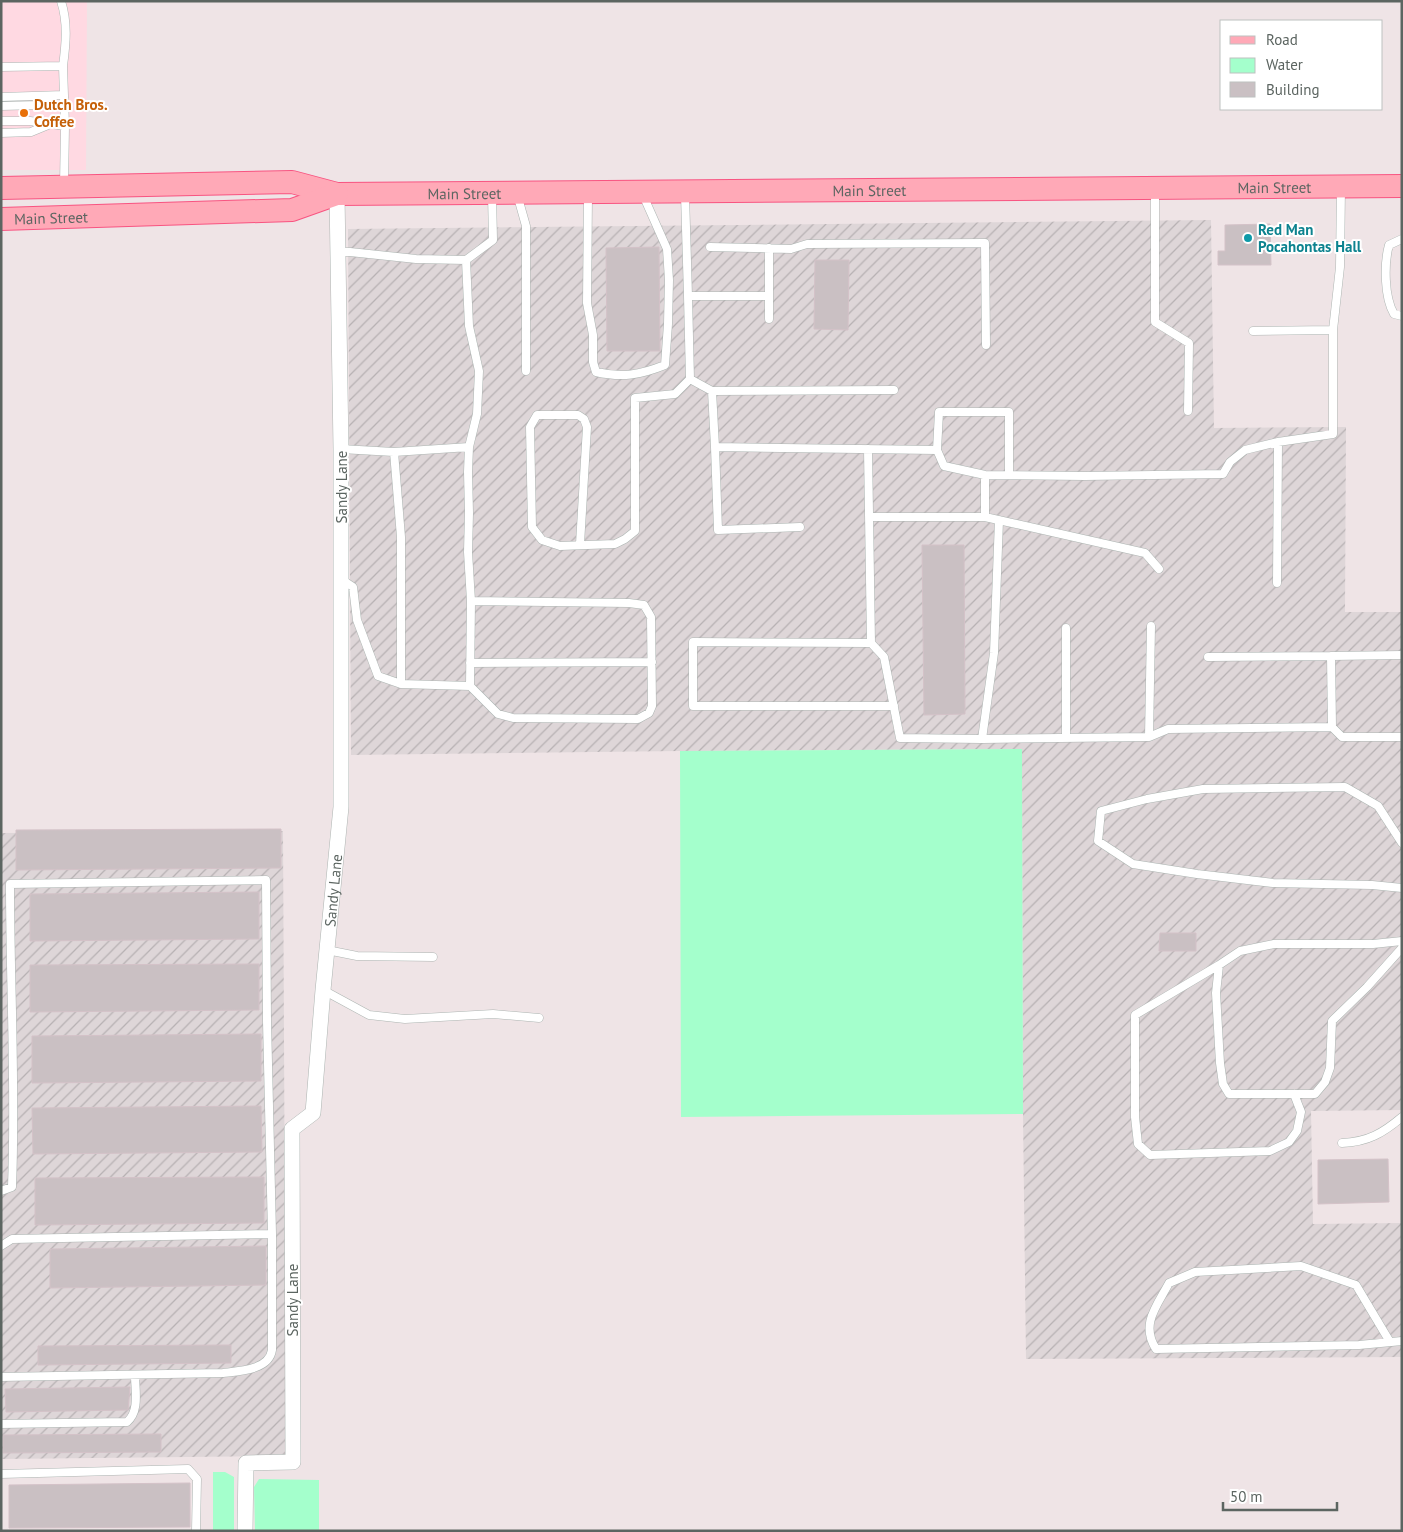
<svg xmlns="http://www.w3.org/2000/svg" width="1403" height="1532" font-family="'PT Sans',sans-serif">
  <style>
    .commercial { fill: #ffd9e2 }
    .industrial { fill: url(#industrial-furrows) }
    .water { fill: #a4ffcc }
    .building { fill: #cac0c3; stroke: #d4c2c8 }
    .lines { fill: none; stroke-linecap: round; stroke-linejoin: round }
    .service-casing { stroke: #adb5b2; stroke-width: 9 }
    .minor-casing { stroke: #adb5b2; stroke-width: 16 }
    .primary-casing { stroke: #f85481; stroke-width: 24 }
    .service { stroke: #fff; stroke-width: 8 }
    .minor { stroke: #fff; stroke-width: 15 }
    .primary { stroke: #ffa9b7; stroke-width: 22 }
    .food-dot { fill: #e8710a; stroke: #fff; stroke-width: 2 }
    .culture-dot { fill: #0f9aa8; stroke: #fff; stroke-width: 2 }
    .labels { text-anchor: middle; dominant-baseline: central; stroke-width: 4; stroke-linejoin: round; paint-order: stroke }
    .food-label { font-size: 15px; font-weight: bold; fill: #c56008; stroke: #fff; text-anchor: start }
    .street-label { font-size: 15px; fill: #5c6561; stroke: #fff }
    .culture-label { font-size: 15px; font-weight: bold; fill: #0d838f; stroke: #fff; text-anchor: start }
  </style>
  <defs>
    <pattern id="industrial-furrows" width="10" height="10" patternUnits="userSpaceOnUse" patternTransform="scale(1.25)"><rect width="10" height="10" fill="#ded6d8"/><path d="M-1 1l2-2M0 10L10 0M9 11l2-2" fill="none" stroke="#b7b1b3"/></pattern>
  </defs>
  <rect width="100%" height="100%" fill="#efe4e6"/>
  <path class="commercial" d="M1 1H87L86 170H1Z"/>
  <path class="industrial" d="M1211 220 1214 428 1346 427 1345 612H1402V1110L1311 1111 1313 1224 1402 1223V1357L1026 1359 1023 1114 1022 749 680 751 351 755 348 229Z
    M283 831 286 1456 1 1459V833Z"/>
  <path class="water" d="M1022 749 1023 1114 681 1117 680 751Z
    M213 1472H225L234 1477V1531H213Z
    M259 1479 319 1480V1531H255L254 1487Z"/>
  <path class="building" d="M1270 224 1271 265H1218V251H1225V225Z
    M659 247 660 351H607L606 248Z
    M815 260H849L848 330 814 329Z
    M922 545H964L965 714 924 715Z
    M281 829V868L16 870V830Z
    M259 892V939L30 941V894Z
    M1160 933H1196V951H1159Z
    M259 964V1010L30 1012V965Z
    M261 1034V1081L32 1083V1036Z
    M261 1106 262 1152 33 1154 32 1108Z
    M1388 1159 1389 1202 1318 1204V1160Z
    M264 1177V1223L35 1225V1178Z
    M266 1246V1285L50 1288V1249Z
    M231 1345V1363L38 1365V1346Z
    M130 1387 128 1410 6 1412 5 1389Z
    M161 1434V1452L3 1453V1435Z
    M190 1483V1527L9 1528V1485Z"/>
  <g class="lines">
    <g class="service-casing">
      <path id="service" d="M63 66 65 126 64 185
        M1 67 63 66C66 43 68 23 61 1
        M1 97 64 95
        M1 106 41 105 54 96
        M1 121H30L65 126
        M1 133 31 132 48 125
        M1155 189V322L1189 343 1188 411
        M517 194 526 226V371
        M685 194 688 296H769
        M588 195 587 303 593 335V362L596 372C622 378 640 375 665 365L668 324 669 280 667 249 643 195
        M1402 239 1389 245C1384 263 1384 297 1394 314L1402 316
        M710 247 791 249 807 244 985 243 986 345
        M338 252H350L416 259 466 260 469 326 479 371 477 414 469 447 468 472 469 513 468 552 471 601 470 686 498 714 513 718 638 719 649 713 652 706 651 617 644 605 629 603 471 601
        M466 260 493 240 492 194
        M688 296 690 379 712 391
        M769 319V248
        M1253 331 1333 330 1340 267 1341 187
        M469 447 394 452 401 537V684L470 686
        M715 447 712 391 894 390
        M341 449 394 452
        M868 449 871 643 884 657 900 738 982 739 1149 737 1168 729 1332 727 1342 737H1402
        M985 475V517L1145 553 1159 569
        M1009 475V412H939L937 450 944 466 985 475 1085 476 1223 474 1230 462 1245 450 1278 442 1333 434V330
        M869 517H985
        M800 527 718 530 715 447 937 450
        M580 544 587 427 584 419 578 415H537L530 427 532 527 542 540 560 546 615 544 625 539 635 531V398L675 394 690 379
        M341 579 353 587 357 620 378 676 401 684
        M1277 583 1278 442
        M1066 628V738
        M871 643 693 642V706H894
        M1208 657 1331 656
        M470 663 652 662
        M1332 727 1331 656 1402 655
        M1149 737 1151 626
        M982 739 994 653 999 520
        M1402 843 1378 806 1345 787 1203 789 1147 799 1101 811 1098 841 1133 864 1197 874 1273 883 1372 885 1402 888
        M1402 941 1373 944H1274L1240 951 1219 965 1216 993 1220 1063 1223 1084 1229 1094H1315L1325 1082 1330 1068 1332 1021 1367 987 1402 948
        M327 950 357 956 433 957
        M1219 965 1135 1015V1117L1138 1144 1150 1155 1270 1151 1289 1142 1297 1131 1301 1112 1294 1094
        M323 990 369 1015 405 1019 493 1014 539 1018
        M1342 1143C1368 1142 1383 1133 1402 1117
        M1 1191 12 1187C16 1086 10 985 10 884L266 880 267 1021 272 1234 12 1239 1 1246
        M1390 1342 1356 1285 1301 1266 1195 1272 1169 1283C1157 1306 1140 1324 1156 1349L1359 1345 1402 1341
        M1 1377 223 1373C240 1371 269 1370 272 1350V1234
        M1 1424 127 1422C140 1411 135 1390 135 1375
        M1 1474 188 1469 197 1479 196 1531"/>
    </g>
    <g class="minor-casing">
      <g id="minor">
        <path id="s1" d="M245 1531 246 1463 293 1462 292 1129 313 1113 323 990 341 807V449L337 194"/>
      </g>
    </g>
    <g class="primary-casing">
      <g id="primary">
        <path id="s2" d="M1 188 292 182 337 194 1402 186"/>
        <path id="s3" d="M1 219 292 210 337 194"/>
      </g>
    </g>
    <use href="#service" class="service"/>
    <use href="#minor" class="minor"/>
    <use href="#primary" class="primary"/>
  </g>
  <circle class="food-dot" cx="24" cy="113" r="5"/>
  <circle class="culture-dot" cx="1248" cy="238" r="5"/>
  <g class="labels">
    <g class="food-label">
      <text x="34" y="104">Dutch Bros.<tspan x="34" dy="17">Coffee</tspan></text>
    </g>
    <g class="street-label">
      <text stroke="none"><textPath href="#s2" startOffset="1275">Main Street</textPath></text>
      <text stroke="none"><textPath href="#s2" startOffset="870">Main Street</textPath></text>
      <text stroke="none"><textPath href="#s2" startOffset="465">Main Street</textPath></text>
      <text stroke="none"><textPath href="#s3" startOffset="50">Main Street</textPath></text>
      <text transform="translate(341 487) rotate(-90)">Sandy Lane</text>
      <text stroke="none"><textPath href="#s1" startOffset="698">Sandy Lane</textPath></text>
      <text transform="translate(292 1300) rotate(-90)">Sandy Lane</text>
    </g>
    <g class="culture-label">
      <text x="1258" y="229">Red Man<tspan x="1258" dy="17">Pocahontas Hall</tspan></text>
    </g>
  </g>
  <rect width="1403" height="1532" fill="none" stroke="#5c6561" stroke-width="5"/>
  <rect x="1220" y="20" width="162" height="90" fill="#ffffff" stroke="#bec1c0"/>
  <rect x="1230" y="36" width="25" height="8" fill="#ffa9b7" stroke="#bec1c0"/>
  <text x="1266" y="45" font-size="15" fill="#5c6561">Road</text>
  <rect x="1230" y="58" width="25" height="15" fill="#a4ffcc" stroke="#bec1c0"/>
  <text x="1266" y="70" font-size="15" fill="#5c6561">Water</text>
  <rect x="1230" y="82" width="25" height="15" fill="#cac0c3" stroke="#bec1c0"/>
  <text x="1266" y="95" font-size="15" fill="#5c6561">Building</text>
  <path d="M1223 1502v8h114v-8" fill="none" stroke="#5c6561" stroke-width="2.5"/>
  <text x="1230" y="1502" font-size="15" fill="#5c6561" stroke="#ffffff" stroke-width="4" paint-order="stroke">50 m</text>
</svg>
